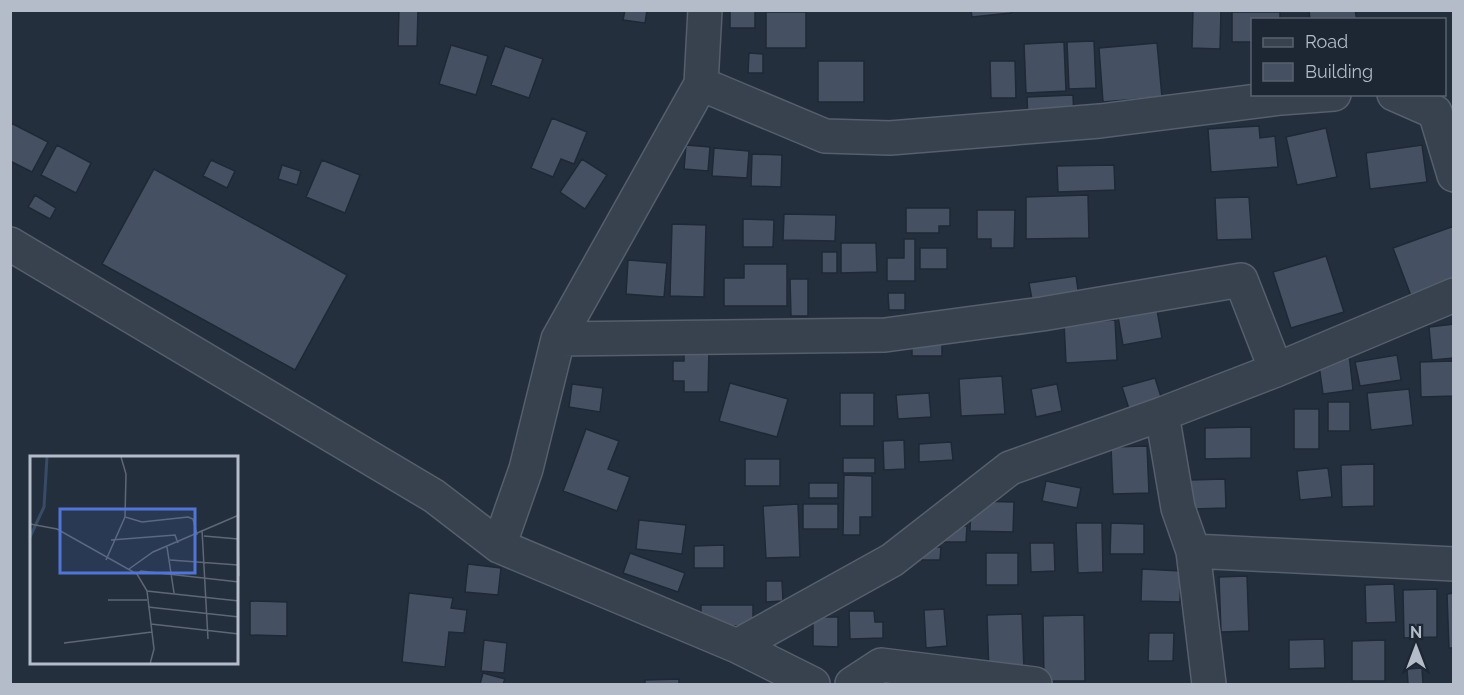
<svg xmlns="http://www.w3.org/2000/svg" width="1464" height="695" font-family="Raleway,sans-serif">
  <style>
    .building { fill: #455162; stroke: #1f2835; stroke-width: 1.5 }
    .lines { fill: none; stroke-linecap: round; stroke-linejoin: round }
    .minor-casing { stroke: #565f6c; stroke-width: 36 }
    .minor { stroke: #38414e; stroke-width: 33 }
    .inset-river { fill: none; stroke: #394c67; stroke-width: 3 }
    .inset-road { fill: none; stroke: #5e6776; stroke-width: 1.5 }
    .view { fill: #5274d3; fill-opacity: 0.15; stroke: #5274d3; stroke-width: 3 }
    .inset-edge { fill: none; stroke: #b4bcc9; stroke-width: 3 }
  </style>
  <rect width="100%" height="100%" fill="#242f3e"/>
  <path class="building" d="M399 10H418L417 46H398Z
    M625 10H647L645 23 623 20Z
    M730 10H755V28H730Z
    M971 10H1010L1011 13 972 17Z
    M1193 10H1221L1220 49 1192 48Z
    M1309 10H1355L1357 20H1310Z
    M766 12H806V48H766Z
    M1232 12H1280V20H1252V42H1232Z
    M1094 41 1096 88 1069 89 1067 42Z
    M1064 42 1066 91 1026 93 1024 44Z
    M1157 43 1162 97 1103 102 1099 48Z
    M451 45 488 56 476 95 439 84Z
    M505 46 543 59 529 98 491 85Z
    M749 53 763 54V73H748Z
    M818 61H864V102H818Z
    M990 61H1015L1016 98H991Z
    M1073 95 1074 119 1028 121 1027 97Z
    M552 118 587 132 574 164 561 159 553 177 531 168Z
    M11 123 48 142 32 172 10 161Z
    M1259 126 1260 138 1275 136 1278 167 1211 172 1208 129Z
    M1326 128 1337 177 1297 185 1286 137Z
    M57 145 91 163 76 193 41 175Z
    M686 145 710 147 708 171 684 169Z
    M1422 145 1427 182 1370 189 1366 153Z
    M714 148 749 151 747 178 712 176Z
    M752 154 782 155 781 187 751 186Z
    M582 159 607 175 585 209 560 192Z
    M211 160 235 171 227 188 203 176Z
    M322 160 360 175 345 213 306 197Z
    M282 165 301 171 297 185 278 179Z
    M1114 165 1115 190 1058 192 1057 166Z
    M154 169 347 275 295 370 102 264Z
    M35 195 56 208 50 219 28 207Z
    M1088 195 1089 238 1026 239V197Z
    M1249 197 1252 239 1217 240 1215 198Z
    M906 208H950V226H939V233H906Z
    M977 210H1015L1014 248H991V239H977Z
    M784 214 836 215 835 241 783 240Z
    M743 219 774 220 773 247H743Z
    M672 224 706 225 704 297 670 296Z
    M1454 226V280L1411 296 1393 248Z
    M904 239H915V281H887V258H904Z
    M841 243H876L877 272 841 273Z
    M920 248H947V269H920Z
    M822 252H837V273H822Z
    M1326 256 1344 312 1291 328 1273 272Z
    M628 260 667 263 664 297 626 294Z
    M744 264H787V306H724V278H744Z
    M1076 276 1080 304 1034 311 1029 283Z
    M790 279H808V316H791Z
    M888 293H905V310H889Z
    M1157 310 1162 338 1123 345 1118 317Z
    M1115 320 1117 360 1066 363 1064 323Z
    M1454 324V358L1432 360 1429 327Z
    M912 344H942V356H912Z
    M684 348H709L708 392H684V381H673V361H684Z
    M1349 354 1353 390 1323 394 1318 358Z
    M1397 355 1401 380 1360 386 1355 362Z
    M1454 361V396L1421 397 1420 362Z
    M1002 376 1005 414 961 416 959 379Z
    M1155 378 1163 403 1130 412 1122 387Z
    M730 383 788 399 777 437 719 421Z
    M572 384 603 388 600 412 569 407Z
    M1057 384 1062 411 1036 417 1031 389Z
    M1409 389 1413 425 1371 430 1367 393Z
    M840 393H874V426H840Z
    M929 393 931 417 898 419 896 395Z
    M1328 402H1350V431H1328Z
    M1294 409H1319V449H1294Z
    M1251 427V458L1205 459V428Z
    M586 429 619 441 608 469 630 477 617 511 563 491Z
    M904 440 905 469 884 470 883 441Z
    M951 442 953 460 919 462V444Z
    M1147 446 1149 493 1113 494 1111 447Z
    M843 458H875V473H843Z
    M745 459H780V486H745Z
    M1374 464V506L1342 507 1341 465Z
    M1328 468 1332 497 1300 500 1297 471Z
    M844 475 872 476V517H860V535H843Z
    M1225 479 1226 508 1191 509 1190 480Z
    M1046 481 1081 488 1077 508 1042 501Z
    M809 483H838V498H809Z
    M971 501 1014 502 1013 532 970 531Z
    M798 504 800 557 766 558 763 506Z
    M803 504H838V529H803Z
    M639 520 686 525 682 554 636 549Z
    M1076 523H1102L1103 572 1078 573Z
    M1111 523 1144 524V554H1110Z
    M937 526H967L966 542H937Z
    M1030 543H1054L1055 571 1031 572Z
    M724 545V568H694V546Z
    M923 547H941L940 560H922Z
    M630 553 685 573 678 592 623 573Z
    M986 553H1018V585H986Z
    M468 564 501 568 498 595 465 592Z
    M1142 569 1181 571 1180 602 1141 601Z
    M1247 576 1249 631 1221 632 1219 577Z
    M766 581H782L783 601 766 602Z
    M1394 584 1396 622 1366 623 1365 585Z
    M1437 589V637L1404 638 1403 590Z
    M409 593 453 598 451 608 467 610 464 633 449 632 445 667 402 662Z
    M1454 593V648H1449L1447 594Z
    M250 601 287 602V636L250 635Z
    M701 605H753V626H701Z
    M944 609 947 646 926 648 924 610Z
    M849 611H874L875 622H883V638L850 639Z
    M1022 614 1024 671 989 672 987 615Z
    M1084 615 1085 681H1044L1043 616Z
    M813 617H838V647L813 646Z
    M1149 633H1174L1173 661H1148Z
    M1324 639 1325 668 1289 669V640Z
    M484 640 507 643 504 673 481 671Z
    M1385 640V681H1352V641Z
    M1422 668 1423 684H1408L1407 669Z
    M483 673 505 679 503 684H480Z
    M679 679V684H645V680Z"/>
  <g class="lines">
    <g class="minor-casing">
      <path id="minor" d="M705 10 701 84 825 136 890 138 1100 121 1281 98 1334 94
        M1394 94 1435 112 1454 175
        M10 244 434 496 499 546 737 646 813 684
        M558 339 885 335 1042 314 1241 280 1276 370
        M1162 414 1178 508 1193 551 1209 684
        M499 546 526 469 558 339 701 84
        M1193 551 1454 564
        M737 646 892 560 1010 468 1162 414 1276 370 1454 295
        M852 684 881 665 1035 684"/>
    </g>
    <use href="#minor" class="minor"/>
  </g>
  <g transform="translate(30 456)">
    <rect width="208" height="208" fill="#242f3e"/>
    <path class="inset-river" d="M0 81 14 51 17 1"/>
    <path class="inset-road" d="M91 1 96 18 95 61 112 66 158 61 163 63 167 79M0 68 27 73 107 118 117 135 209 145M172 74 178 183M174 80 208 83 209 120M81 84 145 79 148 87M137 91 144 137M76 104 95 61M140 104 208 109M99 113 123 96 209 59M107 118 111 115 209 126M117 135 124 193 120 208M78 144H117M118 151 209 161M121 168 209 178M34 187 122 176"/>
    <path class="view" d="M30 53H165V117H30Z"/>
    <rect width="208" height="208" class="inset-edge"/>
  </g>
  <rect width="1464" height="695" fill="none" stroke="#b4bcc9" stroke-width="24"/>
  <rect x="1251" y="18" width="195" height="78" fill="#1d2633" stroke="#59626f" stroke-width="1.5"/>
  <rect x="1263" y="38" width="30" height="9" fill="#38414e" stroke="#59626f" stroke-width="1.5"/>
  <text x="1305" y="48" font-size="18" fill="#b4bcc9">Road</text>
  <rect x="1263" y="63" width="30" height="18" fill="#455162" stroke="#59626f" stroke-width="1.5"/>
  <text x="1305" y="78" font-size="18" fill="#b4bcc9">Building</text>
  <g transform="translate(1416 647)" stroke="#1d2633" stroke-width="4.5" paint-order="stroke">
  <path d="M0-4.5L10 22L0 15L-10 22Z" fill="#b4bcc9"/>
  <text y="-9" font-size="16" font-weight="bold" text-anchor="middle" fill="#b4bcc9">N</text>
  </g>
</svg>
